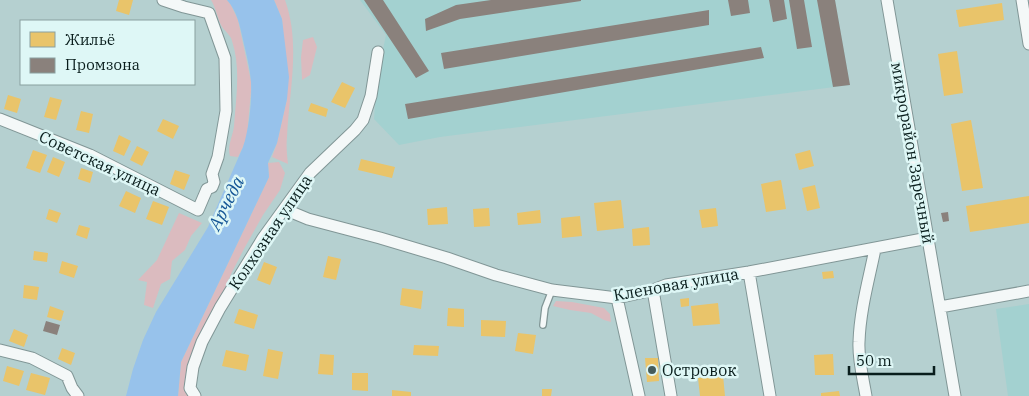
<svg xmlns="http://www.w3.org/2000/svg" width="1029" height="396" font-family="'IBM Plex Serif',serif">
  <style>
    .built { fill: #a3d1d0 }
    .green { fill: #dbbbbf }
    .water { fill: #97c2eb }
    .homes { fill: #e9c46a }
    .industry { fill: #8a817c }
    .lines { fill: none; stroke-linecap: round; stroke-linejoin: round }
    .lane-casing { stroke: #819696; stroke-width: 8 }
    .street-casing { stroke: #819696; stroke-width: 13 }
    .lane { stroke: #f4f8f8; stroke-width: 5.5 }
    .street { stroke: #f4f8f8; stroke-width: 11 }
    .poi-dot { fill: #455c5b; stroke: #def7f6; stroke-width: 2 }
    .labels { text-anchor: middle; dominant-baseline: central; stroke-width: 5; stroke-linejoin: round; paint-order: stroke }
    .street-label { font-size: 16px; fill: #091d1c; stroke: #def7f6 }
    .poi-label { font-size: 16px; fill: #091d1c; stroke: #def7f6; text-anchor: start }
    .water-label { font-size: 18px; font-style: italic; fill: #145595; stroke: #def7f6 }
  </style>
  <rect width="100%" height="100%" fill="#b5d0d0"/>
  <path class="built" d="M360 0H835L850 85 440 137 399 145 374 119 377 78 386 35Z
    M1029 304V396H1008L996 309Z"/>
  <path class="green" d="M211 0H227L231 5 238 20 251 81V91L247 136 243 147 238 157 230 156C227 146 233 136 234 126 236 98 241 68 232 41 231 35 224 31 221 25 217 17 216 8 211 0Z
    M274 0H285C301 44 289 92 287 137 286 146 287 155 288 164L272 157 277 143 287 99 282 19Z
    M313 37 317 47 310 75 302 80 301 57 303 40Z
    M279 162 285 173 280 190 263 215 245 247 232 272 216 309 195 347 187 369V396H178L181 362 269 177 268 163Z
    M179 213 202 223 191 236 185 250 172 261 170 279 161 284 153 308 144 305 147 282 138 280 157 260Z
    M556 301 572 302 604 308 610 314 611 322 604 320 591 313 570 310 553 306Z"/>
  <path class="water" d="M227 0H274L282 19 289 77 287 99 277 143 268 163 269 177 181 362 178 396H126L133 369 143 340 156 312 208 227 243 147C249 129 252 101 251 82 250 68 246 53 243 40 240 26 237 11 227 0Z"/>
  <path class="homes" d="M119 0H133L129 15 116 11Z
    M1002 3 1004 20 959 27 956 10Z
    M957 51 963 93 944 96 938 54Z
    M342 82 355 88 345 108 331 102Z
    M8 95 21 99 17 113 4 109Z
    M50 97 62 100 56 120 44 117Z
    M311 103 328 109 326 117 308 111Z
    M81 111 93 114 89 133 76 130Z
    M163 119 179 126 173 139 157 131Z
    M971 120 983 188 962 191 951 124Z
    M119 135 131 141 124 156 113 151Z
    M137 146 149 152 142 166 130 160Z
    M33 150 47 155 40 173 26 168Z
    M810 150 814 166 799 170 795 154Z
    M53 157 65 162 59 177 47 172Z
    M361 159 395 167 392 178 358 170Z
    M81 168 93 172 90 183 78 179Z
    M175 170 190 175 184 190 170 184Z
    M781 180 786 209 766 212 761 184Z
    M815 185 820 208 807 211 802 188Z
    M126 191 141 198 135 213 119 206Z
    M1029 196V223L970 232 966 206Z
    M621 200 624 228 597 231 594 203Z
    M153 201 169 207 162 225 146 219Z
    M447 207 448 224 428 225 427 209Z
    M489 208 490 226 474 227 473 209Z
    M716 208 718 226 702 228 699 210Z
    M49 209 61 213 57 223 46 219Z
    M540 210 541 223 518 225 517 213Z
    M580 216 582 236 562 238 561 218Z
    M79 225 90 228 87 239 76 235Z
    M649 227 650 245 633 246 632 229Z
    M34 251 48 253 47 262 33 260Z
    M328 256 341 259 336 280 323 277Z
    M62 261 78 266 74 278 59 273Z
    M264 262 277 267 270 285 257 280Z
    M833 271 834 278 823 279 822 272Z
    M24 285 39 287 37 300 23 298Z
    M402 288 423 291 421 309 400 305Z
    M689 298V306L681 307 680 299Z
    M718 303 720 324 693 326 691 306Z
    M50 306 64 311 61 321 47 317Z
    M448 308 464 309V327L447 326Z
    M239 309 258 315 254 329 234 323Z
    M481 320 506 321 505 337 481 336Z
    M14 329 28 335 24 347 9 341Z
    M518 333 536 335 533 354 515 351Z
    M414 345 439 346 438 356 413 355Z
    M62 348 75 353 71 365 58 359Z
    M268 349 283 352 278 379 263 376Z
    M226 350 249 355 246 371 222 366Z
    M320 354 334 355 333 375 318 374Z
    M833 354 834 375H815L814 355Z
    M645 358H658L659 381 647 382Z
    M7 366 24 371 19 386 3 381Z
    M31 373 50 378 45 395 26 390Z
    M352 373H368V391L352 390Z
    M723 375 725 396H700L698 378Z
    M542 389H552L551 396H542Z
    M392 390 411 392V396H392Z
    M839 391 840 396H821V393Z"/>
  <path class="industry" d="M364 0H383L429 71 416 78Z
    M491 0H581V1L460 19 426 31 425 19 456 5Z
    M728 0H748L750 13 731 16Z
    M769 0H784L787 19 773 22Z
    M789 0H804L812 47 797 49Z
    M817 0H835L850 85 833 87Z
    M709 10V25L444 69 441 53Z
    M761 47 764 58 408 119 405 104Z
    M948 212 949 221 943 222 941 213Z
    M46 321 60 325 57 335 43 331Z"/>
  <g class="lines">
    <g class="lane-casing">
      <path id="lane" d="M543 325 545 308 552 290"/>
    </g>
    <g class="street-casing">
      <path id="street" d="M887 0 955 396
        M1022 0 1029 44
        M0 119 90 155 198 210 207 189 212 187 214 182 212 174 218 157 226 111 225 58 209 13 184 7 163 0
        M284 209 308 219 380 238 447 258 496 275 552 290 617 298 653 290 666 285 749 272 928 238
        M749 272 770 396
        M653 290 671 396
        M617 298 639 396
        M940 307 1029 291
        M0 350 32 358 67 376 72 388 78 396
        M195 396 190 388 193 367 202 342 220 308 263 238 310 173 355 130 363 120 371 96 378 52
        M866 396C863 378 858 359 859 342 860 310 869 279 875 249"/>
    </g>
    <use href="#lane" class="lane"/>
    <use href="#street" class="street"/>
  </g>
  <circle class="poi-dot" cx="652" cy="370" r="5"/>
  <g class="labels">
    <g class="street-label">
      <text transform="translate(913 153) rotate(80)">микрорайон Заречный</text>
      <text transform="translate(100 163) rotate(25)">Советская улица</text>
      <text transform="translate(270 232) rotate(-56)">Колхозная улица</text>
      <text transform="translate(676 284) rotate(-10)">Кленовая улица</text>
    </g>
    <g class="poi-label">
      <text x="662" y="370">Островок</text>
    </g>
    <g class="water-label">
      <text transform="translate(226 203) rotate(-63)">Арчеда</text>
    </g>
  </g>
  <rect x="20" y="20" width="175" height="65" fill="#def7f6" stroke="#89a09f"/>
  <rect x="30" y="32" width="25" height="15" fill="#e9c46a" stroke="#89a09f"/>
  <text x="65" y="45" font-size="15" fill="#091d1c">Жильё</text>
  <rect x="30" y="58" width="25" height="15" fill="#8a817c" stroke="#89a09f"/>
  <text x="65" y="70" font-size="15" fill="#091d1c">Промзона</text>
  <path d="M849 366v8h85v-8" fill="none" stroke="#091d1c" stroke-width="2.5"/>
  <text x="856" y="366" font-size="15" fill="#091d1c" stroke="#def7f6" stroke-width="4" paint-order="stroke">50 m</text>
</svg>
